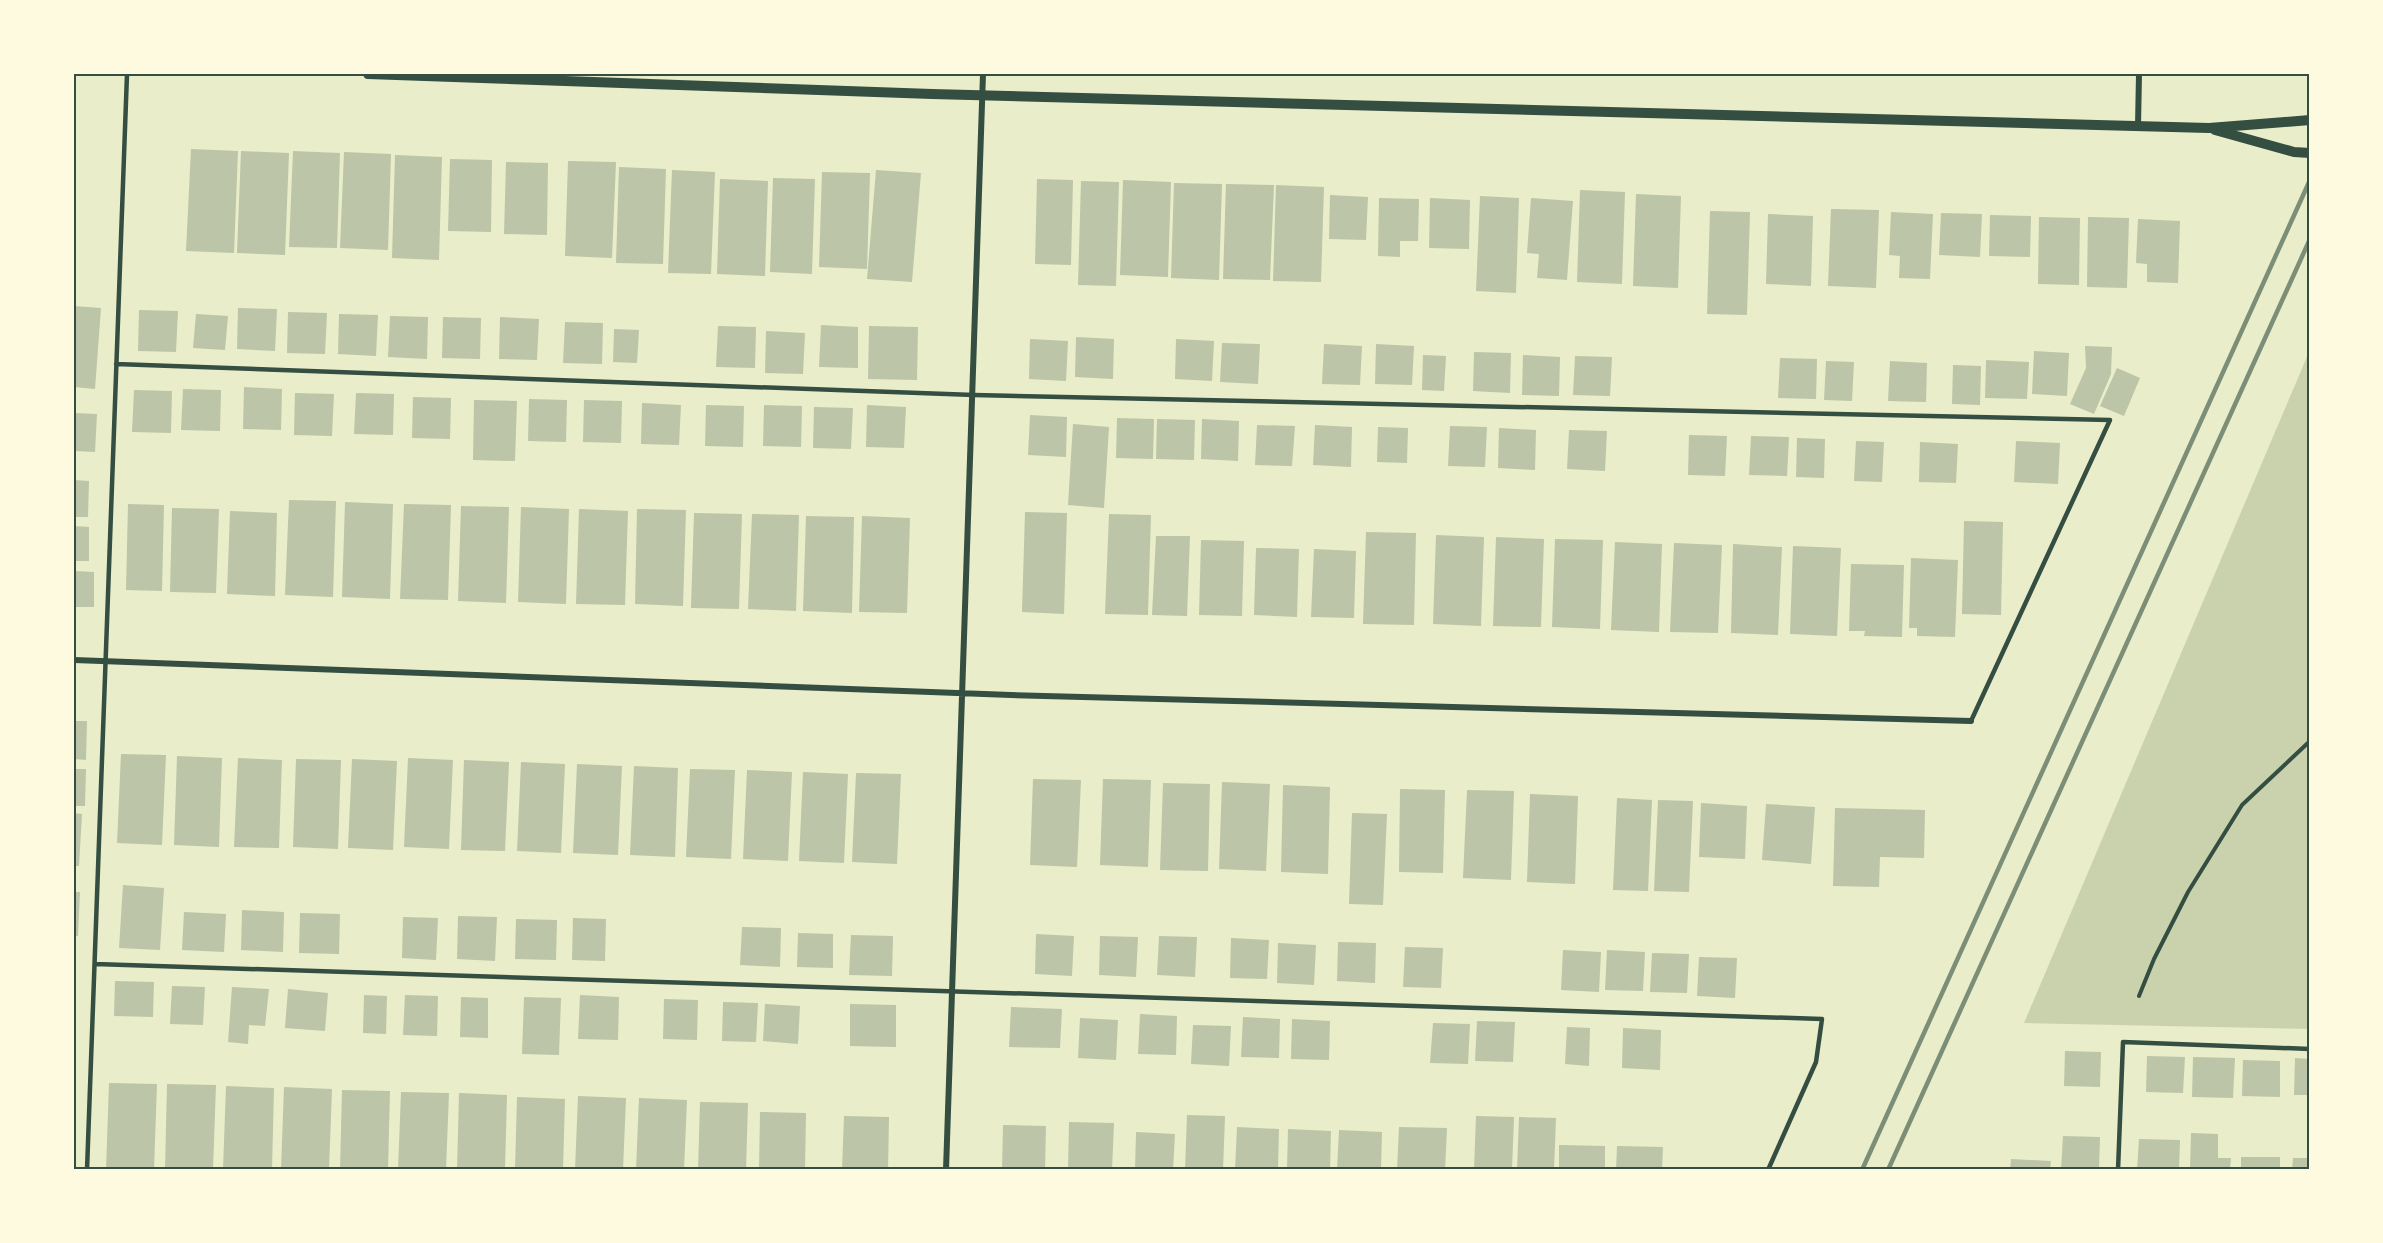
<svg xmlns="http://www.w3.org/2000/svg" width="2383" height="1243" font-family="'Golos Text',sans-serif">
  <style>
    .green { fill: #cad2ad }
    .building { fill: #bcc5a7 }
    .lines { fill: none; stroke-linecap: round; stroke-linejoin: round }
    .path { stroke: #344e41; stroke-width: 4 }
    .service { stroke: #344e41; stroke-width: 4.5 }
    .minor { stroke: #344e41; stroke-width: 6 }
    .tertiary { stroke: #344e41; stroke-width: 10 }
    .rail { stroke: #7c8e77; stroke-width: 4.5 }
    .neatline { fill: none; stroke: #344e41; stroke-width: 2 }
  </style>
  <rect width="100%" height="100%" fill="#e9edc9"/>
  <path class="green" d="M2309 352V1029L2024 1023Z"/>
  <path class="building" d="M191 149 238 151 234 253 186 251Z
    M241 151 289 153 285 255 237 253Z
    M293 151 340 153 337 248 289 247Z
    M344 152 391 154 388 250 340 248Z
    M395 155 442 157 439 260 392 258Z
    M450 159 492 160 491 232 448 231Z
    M568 161 616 162 612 258 565 256Z
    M506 162 548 163 547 235 504 234Z
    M619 167 666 169 663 264 616 263Z
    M672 170 715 172 711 274 668 273Z
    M876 170 921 173 912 282 867 279Z
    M822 172 870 173 867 269 819 267Z
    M773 178 815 179 812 274 770 272Z
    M720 179 768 181 765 276 717 274Z
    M1037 179 1073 180 1071 265 1035 264Z
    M1123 180 1171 182 1168 277 1120 275Z
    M1081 181 1119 182 1116 286 1078 285Z
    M1174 183 1222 184 1219 280 1171 278Z
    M1226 184 1274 185 1270 280 1223 279Z
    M1276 185 1324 187 1321 282 1273 281Z
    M1580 190 1625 192 1622 284 1577 282Z
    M1636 194 1681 196 1678 288 1633 286Z
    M1330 195 1368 197 1366 240 1329 239Z
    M1480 196 1519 198 1516 293 1476 291Z
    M1379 198 1419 199 1418 241H1400V257L1378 256Z
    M1430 198 1470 200 1469 249 1429 248Z
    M1531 198 1573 201 1567 280 1537 278 1539 254 1527 253Z
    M1831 209 1879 210 1876 288 1828 286Z
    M1710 211 1750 212 1747 315 1707 314Z
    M1891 212 1933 214 1930 279 1899 278 1900 256 1889 255Z
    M1941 213 1982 214 1980 257 1939 255Z
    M1768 214 1813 216 1811 286 1766 284Z
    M1990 215 2031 216 2030 257 1989 256Z
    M2039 217 2080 218 2079 285 2038 284Z
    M2088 217 2129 218 2127 288 2087 287Z
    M2138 219 2180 221 2178 283 2147 282V264L2136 263Z
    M74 306 101 308 95 389 74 387Z
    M238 308 277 309 275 351 237 349Z
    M139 310 178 311 176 352 138 351Z
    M288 312 327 313 325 354 287 353Z
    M196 314 228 316 225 350 193 348Z
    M339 314 378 315 376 356 338 354Z
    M390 316 428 317 427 359 388 357Z
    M443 317 481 318 480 359 442 358Z
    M500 317 539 319 537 360 499 359Z
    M565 322 603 323 602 364 563 363Z
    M821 325 858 327V368L819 367Z
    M718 326 756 327 755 368 716 367Z
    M869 326 918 327 917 380 868 379Z
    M614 329 639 330 637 363 613 362Z
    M766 331 805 333 803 374 765 373Z
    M1076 337 1114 339 1113 379 1075 377Z
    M1030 339 1068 341 1066 381 1029 379Z
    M1176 339 1214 341 1212 381 1175 379Z
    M1222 343 1260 344 1258 384 1220 382Z
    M1324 344 1362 346 1360 385 1322 384Z
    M1376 344 1414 346 1412 385 1375 384Z
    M2085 346 2112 347 2111 374 2094 414 2070 404 2086 368Z
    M2034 351 2069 353 2067 396 2032 394Z
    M1474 352 1511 353 1510 393 1473 391Z
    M1423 355 1446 356 1444 391 1422 390Z
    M1523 355 1560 357 1559 396 1522 395Z
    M1575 356 1612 357 1610 396 1573 395Z
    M1780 358 1817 359 1816 399 1778 398Z
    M1986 360 2029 362 2027 399 1985 398Z
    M1826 361 1854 362 1852 401 1824 400Z
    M1890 361 1927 363 1926 402 1888 401Z
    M1953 365 1981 366 1980 405 1952 404Z
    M2117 368 2140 378 2124 416 2100 406Z
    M244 387 282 389 281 430 243 429Z
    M183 389 221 390 220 431 181 430Z
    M134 390 172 391 171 433 132 432Z
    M295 393 334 394 332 436 294 435Z
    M356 393 394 394 393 435 354 434Z
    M413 397 451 398 450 439 412 438Z
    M529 399 567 400 566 442 528 441Z
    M474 400 517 401 515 461 473 460Z
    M584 400 622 401 621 443 583 442Z
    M642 403 681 405 679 445 641 444Z
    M706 405 744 406 743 447 705 446Z
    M764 405 802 406 801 447 763 446Z
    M867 405 906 407 904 448 866 447Z
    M814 407 853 408 851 449 813 448Z
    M74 413 97 414 95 452 74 451Z
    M1030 415 1067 417 1066 457 1028 455Z
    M1117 418 1154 419 1153 459 1116 458Z
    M1157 419 1195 420 1194 460 1156 459Z
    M1202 419 1239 421 1238 461 1201 459Z
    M1073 424 1109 427 1104 508 1068 505Z
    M1257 425 1295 426 1292 466 1255 465Z
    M1315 425 1352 427 1351 467 1313 465Z
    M1450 426 1487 427 1485 467 1448 466Z
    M1378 427 1408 428 1407 463 1377 462Z
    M1499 428 1536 430 1535 470 1498 468Z
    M1569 430 1607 431 1605 471 1567 469Z
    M1689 435 1727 436 1725 476 1688 475Z
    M1751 436 1789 437 1787 476 1749 475Z
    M1797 438 1825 439 1824 478 1796 477Z
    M1856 441 1884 442 1882 482 1854 481Z
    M2016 441 2060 443 2058 484 2014 482Z
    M1920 442 1958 444 1956 483 1919 482Z
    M74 480 89 481 88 517H74Z
    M289 500 336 501 333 597 285 595Z
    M345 502 393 504 390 599 342 597Z
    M128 504 164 505 162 591 126 590Z
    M404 504 451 505 448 600 400 599Z
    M461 506 509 507 506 603 458 601Z
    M521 507 569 509 566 604 518 602Z
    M172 508 219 509 216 593 170 592Z
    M579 509 628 511 625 605 576 604Z
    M637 509 686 510 683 606 635 604Z
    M230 511 277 513 275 596 227 594Z
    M1025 512 1067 513 1064 614 1022 612Z
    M694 513 742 514 739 609 691 608Z
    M752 514 799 515 796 611 748 609Z
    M1109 514 1151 515 1148 615 1105 614Z
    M806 516 854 517 852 613 803 611Z
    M862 516 910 518 907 613 859 612Z
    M1964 521 2003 522 2001 615 1962 614Z
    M74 526 89 527V561H74Z
    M1366 532 1416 533 1414 625 1363 624Z
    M1436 535 1484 537 1481 626 1433 624Z
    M1156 536H1190L1187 616 1152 615Z
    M1496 537 1544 539 1541 627 1493 626Z
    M1555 539 1603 540 1600 629 1552 627Z
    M1201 540 1244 541 1242 616 1199 615Z
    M1615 542 1662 544 1659 632 1611 630Z
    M1674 543 1722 545 1718 633 1670 632Z
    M1733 544 1782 547 1778 635 1731 633Z
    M1793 546 1841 548 1837 636 1790 634Z
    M1256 548 1299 549 1297 617 1254 615Z
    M1314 549 1356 551 1354 618 1311 617Z
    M1911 558 1958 560 1955 637 1917 636V628H1909Z
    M1851 564 1904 565 1902 637 1864 636 1865 631H1849Z
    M74 571 94 572V607H74Z
    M74 721H87L86 760 74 759Z
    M121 754 166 755 162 845 117 843Z
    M177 756 222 758 219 847 174 845Z
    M238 758 282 760 279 848 234 847Z
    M408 758 453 760 449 849 404 847Z
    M296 759 341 760 338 849 293 847Z
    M352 759 397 761 393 850 348 848Z
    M464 760 509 762 505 851 461 850Z
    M521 762 565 764 561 853 517 851Z
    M577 764 622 766 618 855 573 853Z
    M634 766 678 768 675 857 630 855Z
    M74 769H86L85 806H74Z
    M690 769 735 770 731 859 686 857Z
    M747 770 792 772 788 861 743 859Z
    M803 772 848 774 844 863 799 861Z
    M856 773 901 774 897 864 852 862Z
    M1033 779 1081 780 1077 867 1030 865Z
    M1103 779 1151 780 1148 867 1100 865Z
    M1222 782 1270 784 1266 871 1219 869Z
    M1163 783 1210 784 1208 871 1160 870Z
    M1283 785 1330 787 1328 874 1281 872Z
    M1400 789 1445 790 1443 873 1399 872Z
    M1467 790 1514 791 1511 880 1463 878Z
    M1530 794 1578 796 1575 884 1527 882Z
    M1617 798 1652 800 1648 891 1613 890Z
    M1658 800 1693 801 1689 892 1654 891Z
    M1701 803 1747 806 1745 859 1699 857Z
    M1766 804 1815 807 1811 864 1762 860Z
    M1835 808 1925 810 1924 858 1880 857 1879 887 1833 886Z
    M74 813 82 814 79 866H74Z
    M1352 813 1387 814 1383 905 1349 904Z
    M123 885 164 888 160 950 119 948Z
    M74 892H80L78 936H74Z
    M242 910 284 912 283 952 241 950Z
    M184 912 226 914 224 952 182 950Z
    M300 913 340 914 339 954 299 953Z
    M458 916 497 917 495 961 457 959Z
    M403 917 438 918 436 960 402 958Z
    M573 918 606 919 605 961 572 960Z
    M516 919 557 920 556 960 515 959Z
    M742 927 781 928 780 967 740 965Z
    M798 933 833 934V968L797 967Z
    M1036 934 1074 936 1072 976 1035 974Z
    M851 935 893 936 892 976 849 975Z
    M1100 936 1138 937 1136 977 1099 975Z
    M1159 936 1197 937 1195 977 1157 975Z
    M1231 938 1269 940 1267 979 1230 978Z
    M1338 942 1376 943 1375 983 1337 981Z
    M1278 943 1316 945 1314 985 1277 983Z
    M1405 947 1443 948 1441 988 1403 987Z
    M1563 950 1601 952 1599 992 1561 990Z
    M1607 950 1645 952 1643 991 1605 990Z
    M1652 953 1689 954 1687 993 1650 992Z
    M1699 957 1737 958 1735 998 1697 996Z
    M115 981 154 982 153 1017 114 1016Z
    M172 986 205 987 203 1025 170 1024Z
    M232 987 269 989 265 1026 249 1025 248 1044 228 1042Z
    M288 989 328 993 325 1031 285 1028Z
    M364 995 387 996 386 1034 363 1033Z
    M405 995 438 996 437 1036 403 1035Z
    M580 995 619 997 618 1040 578 1039Z
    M461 997 488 998V1038L460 1037Z
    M524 997 561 998 559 1055 522 1054Z
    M664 999 698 1000 697 1040 663 1039Z
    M723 1002 758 1003 756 1042 722 1041Z
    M765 1004 800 1006 798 1044 763 1041Z
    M850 1004 896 1005V1047L850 1046Z
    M1011 1007 1062 1009 1060 1048 1009 1047Z
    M1140 1014 1177 1016 1176 1055 1138 1054Z
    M1243 1017 1280 1019 1279 1058 1241 1057Z
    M1080 1018 1118 1020 1116 1060 1078 1058Z
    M1292 1019 1330 1021 1329 1060 1291 1059Z
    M1477 1021 1515 1022 1513 1062 1475 1061Z
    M1433 1023 1470 1024 1468 1064 1430 1063Z
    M1193 1025 1231 1026 1229 1066 1191 1064Z
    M1567 1027 1590 1028 1589 1066 1565 1064Z
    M1623 1028 1661 1030 1660 1070 1622 1068Z
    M2065 1051 2101 1052 2100 1087 2064 1086Z
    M2147 1056 2185 1057 2183 1093 2146 1092Z
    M2193 1057 2235 1058 2233 1098 2192 1097Z
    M2295 1058 2310 1059V1095H2294Z
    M2243 1060 2280 1061V1097L2242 1096Z
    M109 1083 157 1084 154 1170H106Z
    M167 1084 216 1085 213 1170H165Z
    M226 1086 274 1088 272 1170H223Z
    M284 1087 332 1089 329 1170H281Z
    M342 1090 390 1091 388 1170H340Z
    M401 1092 449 1093 446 1170H398Z
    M459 1093 507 1095 505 1170H457Z
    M578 1096 626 1098 623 1170H575Z
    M517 1097 565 1099 563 1170H515Z
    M639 1098 687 1100 684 1170H636Z
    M700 1102 748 1103 746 1170H698Z
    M760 1112 806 1113 805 1170H759Z
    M1187 1115 1225 1116 1223 1170H1185Z
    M844 1116 889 1117 888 1170H842Z
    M1476 1116 1514 1117 1512 1170H1474Z
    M1519 1117 1556 1118 1554 1170H1517Z
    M1069 1122 1114 1123 1112 1170H1068Z
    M1003 1125 1046 1126 1045 1170H1002Z
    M1237 1127 1279 1129 1278 1170H1235Z
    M1399 1127 1447 1128 1445 1170H1397Z
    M1288 1129 1331 1131 1330 1170H1287Z
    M1339 1130 1382 1132 1381 1170H1337Z
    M1136 1132 1175 1134 1173 1170H1135Z
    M2191 1133 2218 1134V1158H2231L2230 1170H2190Z
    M2063 1136 2100 1137 2099 1170H2061Z
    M2139 1139 2180 1140 2179 1170H2137Z
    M1559 1145 1605 1146V1170H1559Z
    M1617 1146 1663 1147 1662 1170H1616Z
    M2241 1157H2280V1170H2241Z
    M2293 1158H2310V1170H2292Z
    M2011 1159 2051 1161 2050 1170H2010Z"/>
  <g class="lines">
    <path class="path" d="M2139 996 2154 959 2188 892 2242 805 2310 741"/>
    <path class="service" d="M116 364 974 395 2110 420 1971 721
      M95 964 1822 1019 1816 1062 1768 1170
      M87 1170 127 74
      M2118 1170 2123 1042 2310 1049"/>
    <path class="minor" d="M2138 126 2139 74
      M74 660 1011 695 1971 721
      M946 1170 983 74"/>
    <path class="tertiary" d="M368 74 932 94 2209 128 2310 120
      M2215 130 2294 152 2310 153"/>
    <path class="rail" d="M1862 1170 2310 180
      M1888 1170 2310 239"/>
  </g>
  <rect width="2383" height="1243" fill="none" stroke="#fefae0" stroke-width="150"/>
  <rect x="75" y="75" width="2233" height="1093" class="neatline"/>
</svg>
